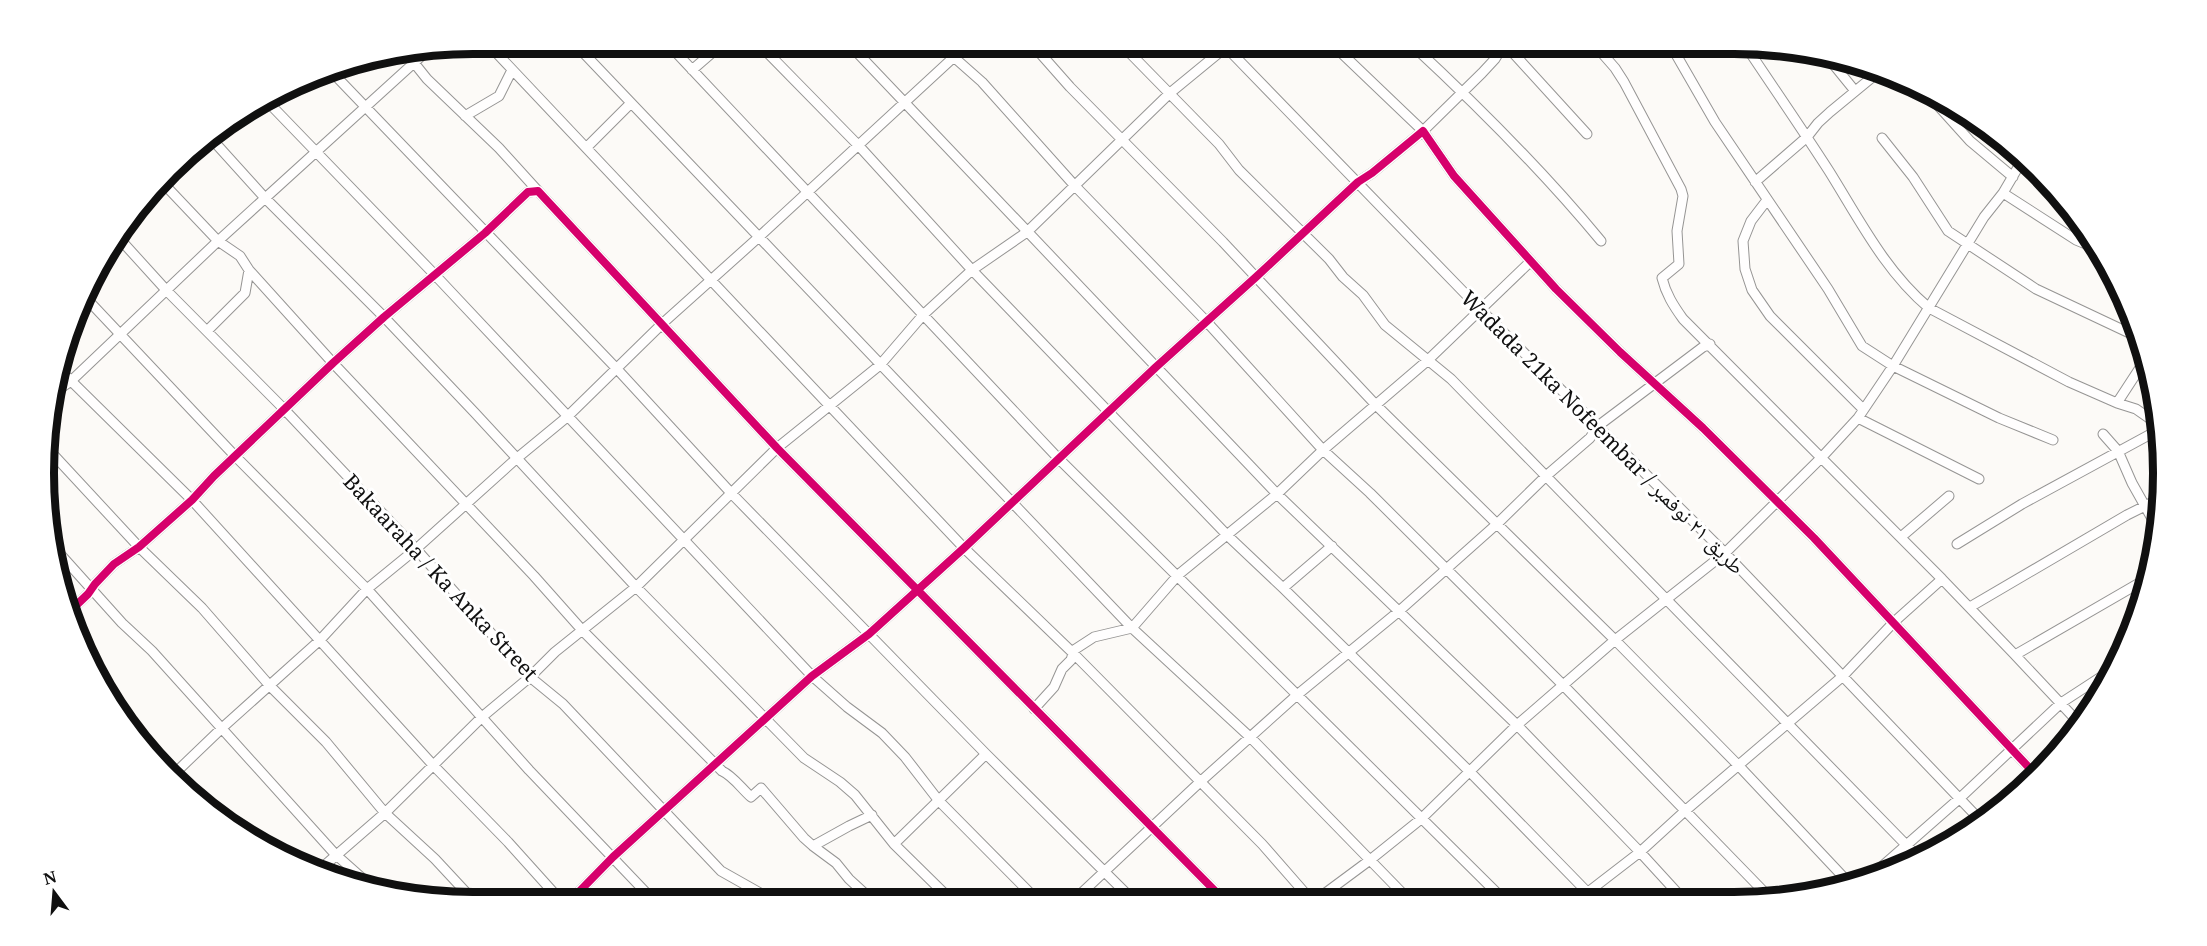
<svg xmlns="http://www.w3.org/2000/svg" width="2207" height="946" font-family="'Noto Serif','Noto Naskh Arabic',serif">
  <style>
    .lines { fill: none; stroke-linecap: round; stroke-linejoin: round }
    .minor-casing { stroke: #969594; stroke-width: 11 }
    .minor { stroke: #fffefe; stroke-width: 9 }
    .cycleway-casing { stroke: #fff; stroke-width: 11 }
    .cycleway { stroke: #d6006c; stroke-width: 8 }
    .labels { text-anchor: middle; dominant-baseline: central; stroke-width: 6; stroke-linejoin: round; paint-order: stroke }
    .street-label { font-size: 21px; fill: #101010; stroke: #fff }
    .rim { fill: none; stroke: #101010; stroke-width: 8 }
  </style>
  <rect width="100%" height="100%" fill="#fcfaf7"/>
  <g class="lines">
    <g class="minor-casing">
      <path id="minor" d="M488 44 964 548 1073 653 1262 844 1311 900
        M575 44 1132 628 1251 738 1409 900
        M668 44 1058 458 1504 900
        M759 44 859 146 972 270 1228 536 1283 588 1470 772 1594 899
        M849 44 1277 494 1517 725 1640 852 1683 899
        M939 44 982 82 1075 186 1206 321 1323 450 1370 493 1563 685 1771 899
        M1032 44 1070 87 1223 242 1375 404 1615 640 1725 553 1822 457 1858 418 1893 366 1984 217 2003 193 2076 240 2098 249
        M1121 44 1219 144 1239 170 1329 259 1343 277 1363 295 1385 325 1451 379 1919 858
        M1223 44 1481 310 1725 553 1982 822
        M1332 44 1423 131 1482 73 1495 59 1504 44
        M1411 44C1478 106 1543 171 1601 241
        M1505 44 1587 134
        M1594 44 1615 68 1624 82 1681 189 1683 196 1677 231 1679 264 1662 278C1666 294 1673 305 1683 319L1942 579
        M1670 44 1715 122 1828 289 1862 346 1893 366 1999 418 2053 440
        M1745 45C1773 87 1802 129 1829 171 1859 219 1885 271 1929 308L2069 382 2117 403 2136 409 2159 425
        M407 54 427 79 499 148 538 191
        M1829 59 1855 91
        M329 69 617 369 732 494 986 754 1134 901
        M692 70 722 44
        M1924 90 1970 141 2013 177
        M264 98 435 275 812 676 847 707 882 733 905 757 939 801 1038 901
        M465 116 499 96 512 70
        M209 136 265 198 384 317 475 413 636 587 804 758 840 782 855 795 894 844 952 901
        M1882 138 1913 177 1948 231 2036 289 2140 338
        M587 147 631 103
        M1755 182 1807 137 1818 123 1830 112 1881 70
        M163 183 218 241 240 256 249 270 333 363 534 576 582 630 722 771C733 776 741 788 751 797L761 788 804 838 813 846 836 863 849 879 873 901
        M2003 193 2020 164V153
        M1767 200 1751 221 1743 241 1745 269 1752 290 1770 316 1863 409
        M118 237 167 291 284 409 416 549 530 677 563 704 721 871 776 902
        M86 298 235 456 367 589 529 770 655 902
        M207 331 245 293 249 270
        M59 369 192 500 433 765 508 842 562 902
        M52 394 71 381 218 241 427 51
        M2117 403 2147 357
        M1858 418 1979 479
        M2103 434 2118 451 2132 483 2159 531
        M50 451 139 547 202 608 270 686 326 742 385 813 435 859 475 902
        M1901 537 1949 496
        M51 544 122 623 152 651 335 854 370 885
        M1957 544 2022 504 2160 429
        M1283 588 1332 546
        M1970 607 2127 515 2161 498
        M67 614 88 594 95 584 114 564 139 547 192 500 214 476 333 363 384 317 485 233 528 192 538 191 777 448 1224 900
        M2015 655 2080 724
        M1034 709 1054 687 1062 669 1071 660 1074 650 1094 637 1132 628 1178 575 1277 494 1323 450 1427 361 1531 261
        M155 754 211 811
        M173 775 222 728 320 640 367 589 416 549 516 459 567 417 663 323 760 236 968 44
        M894 844 986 754
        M813 846 849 826 872 815
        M317 872 385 813 482 717 530 677 555 652 636 587 777 448 880 365 923 315 972 270 1027 232 1170 93 1226 47
        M1870 877 1960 798 2061 703 2107 673
        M1579 899 1640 852 1686 810 1843 676 1894 622 1942 579 2015 655 2148 578
        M1316 900 1370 860 1421 819 1517 725 1615 640 1738 765 1849 883
        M1073 901 1200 782 1297 695 1398 612 1498 523 1546 476 1590 438 1598 426 1703 347 1710 344
        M507 902 518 894 530 902
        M569 902 613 857 812 676 869 634 964 548 1156 367 1256 277 1358 182 1372 173 1423 131 1454 176 1556 289 1620 352 1703 428 1814 538 2035 774"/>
    </g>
    <use href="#minor" class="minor"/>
    <g class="cycleway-casing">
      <path id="cycleway" d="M67 614 88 594 95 584 114 564 139 547 192 500 214 476 333 363 384 317 485 233 528 192 538 191 777 448 1224 900
        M569 902 613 857 812 676 869 634 964 548 1156 367 1256 277 1358 182 1372 173 1423 131 1454 176 1556 289 1620 352 1703 428 1814 538 2035 774"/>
    </g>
    <use href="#cycleway" class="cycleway"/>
  </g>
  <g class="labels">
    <g class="street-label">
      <text transform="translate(1603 432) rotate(45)">Wadada 21ka Nofeembar / طريق ٢١ نوفمبر</text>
      <text transform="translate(441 577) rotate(47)">Bakaaraha / Ka Anka Street</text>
    </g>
  </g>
  <path d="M0 0H2207V946H0ZM473 54H1734A419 419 0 0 1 2153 473V473A419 419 0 0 1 1734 892H473A419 419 0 0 1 54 473V473A419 419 0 0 1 473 54Z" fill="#fff" fill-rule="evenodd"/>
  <path class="rim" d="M473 54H1734A419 419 0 0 1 2153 473V473A419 419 0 0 1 1734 892H473A419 419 0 0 1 54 473V473A419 419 0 0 1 473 54Z"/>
  <g transform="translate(54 892) rotate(344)" stroke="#ffffff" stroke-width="4.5" paint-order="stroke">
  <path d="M0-4.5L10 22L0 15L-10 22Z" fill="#101010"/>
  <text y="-9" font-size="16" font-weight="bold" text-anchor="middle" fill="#101010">N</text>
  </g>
</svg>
